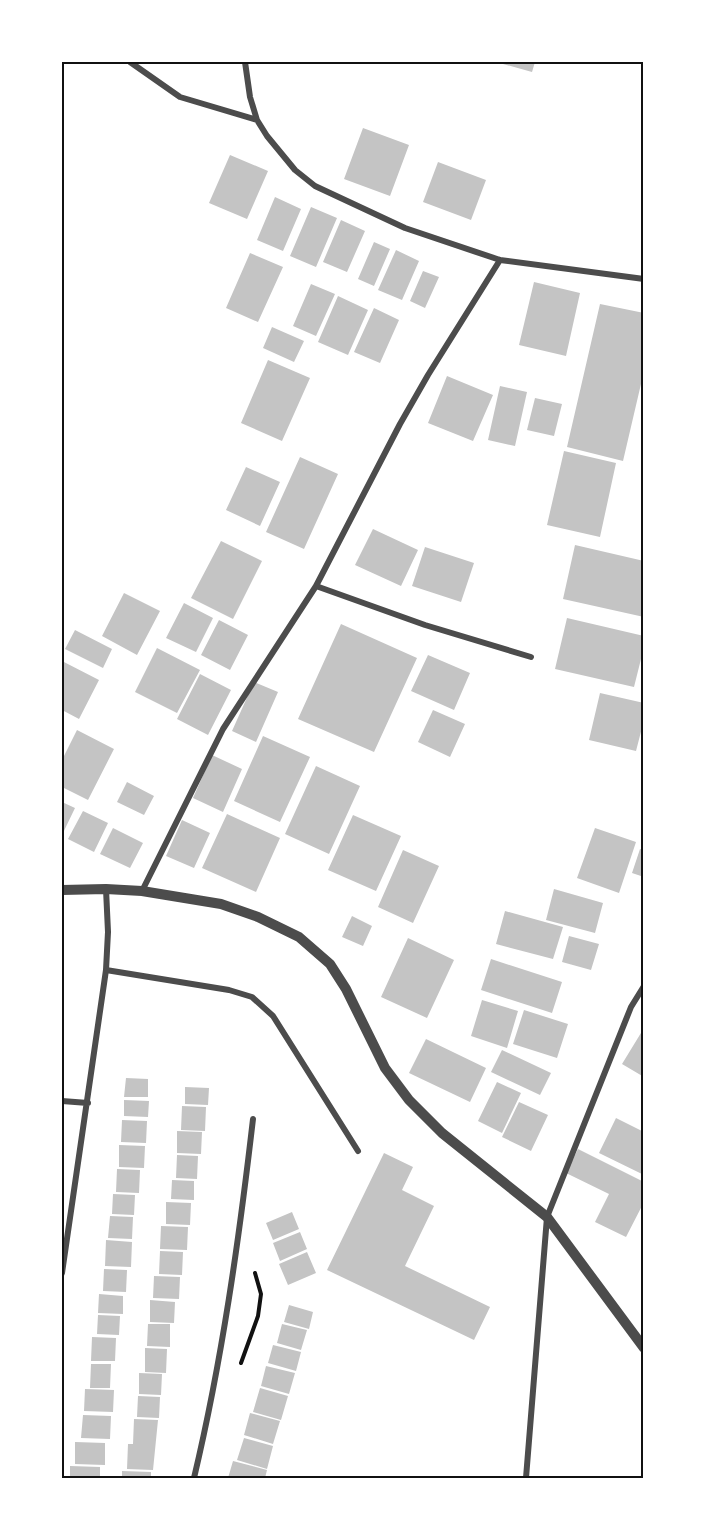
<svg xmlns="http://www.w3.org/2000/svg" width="705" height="1540" font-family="Rubik,sans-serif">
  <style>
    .building { fill: #c4c4c4 }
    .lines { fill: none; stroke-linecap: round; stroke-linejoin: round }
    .path { stroke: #111; stroke-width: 4 }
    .minor { stroke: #4c4c4c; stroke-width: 6 }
    .tertiary { stroke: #4c4c4c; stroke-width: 10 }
    .neatline { fill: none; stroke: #111; stroke-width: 2 }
  </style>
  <rect width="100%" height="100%" fill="#fff"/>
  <path class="building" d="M496 62H535L532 72Z
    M363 128 409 145 390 196 344 179Z
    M230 155 268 171 247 219 209 203Z
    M438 162 486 180 471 220 423 202Z
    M275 197 301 209 283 251 257 240Z
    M311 207 337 218 316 267 290 256Z
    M341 220 365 231 347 272 323 262Z
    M374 242 390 249 374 286 358 279Z
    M396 250 419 261 402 300 378 290Z
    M250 253 283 267 258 322 226 308Z
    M423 271 439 277 425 308 410 301Z
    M534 282 580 293 566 356 519 345Z
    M311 284 335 294 316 336 293 326Z
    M338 296 368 310 348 355 318 342Z
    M600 304 644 313V371L623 461 567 447Z
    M374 308 399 320 380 363 354 352Z
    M272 327 304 341 294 362 263 348Z
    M268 360 310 378 282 441 241 423Z
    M447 376 493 395 473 441 428 423Z
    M500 386 527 392 515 446 488 440Z
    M535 398 562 404 554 436 527 430Z
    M564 451 616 463 600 537 547 525Z
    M300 457 338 474 304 549 266 532Z
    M246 467 280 482 260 526 226 510Z
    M373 529 418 550 401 586 355 565Z
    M221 541 262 561 233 619 191 598Z
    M575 545 644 561V617L563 599Z
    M425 547 474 563 461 602 412 586Z
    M124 593 160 611 137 655 102 636Z
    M184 603 213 618 196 652 166 638Z
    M567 618 644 636V647L634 687 555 669Z
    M219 620 248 635 230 670 201 655Z
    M341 624 417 658 374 752 298 719Z
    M75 630 112 649 103 668 65 649Z
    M157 648 200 670 177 713 135 692Z
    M428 655 470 673 454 710 411 691Z
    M62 661 99 680 79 719 62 710Z
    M200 674 231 690 208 735 177 719Z
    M254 682 278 692 256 742 232 731Z
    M600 693 644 703V720L636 751 589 740Z
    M433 710 465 724 450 757 418 742Z
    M77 730 114 749 88 800 62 787V760Z
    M263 736 310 757 280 822 234 801Z
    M212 755 242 769 223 812 193 798Z
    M316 766 360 786 329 854 285 834Z
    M127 782 154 796 144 815 117 802Z
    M62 802 75 808 62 835Z
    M83 811 108 823 94 852 68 839Z
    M227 814 280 838 256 892 202 868Z
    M353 815 401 836 376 891 328 870Z
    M182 820 210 833 194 868 166 856Z
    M113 828 143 843 130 868 100 854Z
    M595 828 636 842 619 893 577 878Z
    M640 849 644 850V877L632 873Z
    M403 850 439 866 413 923 378 907Z
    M554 889 603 903 595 933 546 920Z
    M505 911 563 927 553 959 496 944Z
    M352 916 372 926 363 946 342 937Z
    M569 936 599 944 591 970 562 962Z
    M408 938 454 960 427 1018 381 997Z
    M491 959 562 982 552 1013 481 990Z
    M482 1000 518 1011 507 1048 471 1036Z
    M524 1010 568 1024 557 1058 513 1044Z
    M644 1028V1077L622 1064Z
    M426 1039 486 1068 470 1102 409 1073Z
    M502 1050 551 1073 540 1095 491 1072Z
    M126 1078 148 1079V1097H124Z
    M497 1082 521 1093 502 1133 478 1121Z
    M185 1087 209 1088 208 1105 185 1104Z
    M124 1100 149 1101 148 1117 124 1116Z
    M519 1102 548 1115 531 1151 502 1137Z
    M182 1106 206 1107 205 1131 181 1130Z
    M616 1118 644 1132V1175L599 1153Z
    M122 1120 147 1121 146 1143 121 1142Z
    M177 1131 202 1132 201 1154 177 1153Z
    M119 1145 145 1146 144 1168 119 1167Z
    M578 1149 644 1182V1202L626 1237 595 1222 609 1194 566 1173Z
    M384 1153 413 1167 402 1190 434 1206 405 1266 490 1307 474 1340 327 1270Z
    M177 1155 198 1156 197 1179 176 1178Z
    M117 1169 140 1170 139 1193 116 1192Z
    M172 1180 194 1181V1200L171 1199Z
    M113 1194 135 1195 134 1215 112 1214Z
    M166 1202 191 1203 190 1225 166 1224Z
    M292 1212 299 1229 273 1240 266 1223Z
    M110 1216 133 1217 132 1239 108 1238Z
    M161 1226 188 1227 187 1250 160 1249Z
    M300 1232 307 1249 280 1261 273 1243Z
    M106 1240 132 1242 131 1267 105 1266Z
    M160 1251 183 1252 182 1275 159 1274Z
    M307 1252 316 1273 288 1285 279 1264Z
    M104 1269 127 1270 126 1292 103 1291Z
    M154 1276 180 1277 179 1299 153 1298Z
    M99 1294 123 1296V1314L98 1313Z
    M150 1300 175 1302 174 1323 150 1322Z
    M289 1305 313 1312 309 1329 284 1322Z
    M98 1315 120 1316 119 1335 97 1334Z
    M148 1324H170V1347L147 1346Z
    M282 1324 307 1330 301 1350 277 1343Z
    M92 1337 116 1338 115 1361H91Z
    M273 1345 301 1352 296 1371 268 1363Z
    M145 1348 167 1349 166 1373 145 1372Z
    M91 1364H111L110 1388H90Z
    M266 1366 295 1373 289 1394 261 1386Z
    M139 1373 162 1374 161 1395 139 1394Z
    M260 1388 288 1396 281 1420 253 1412Z
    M85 1389 114 1390 113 1412 84 1411Z
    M138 1396 160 1397 159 1418 137 1417Z
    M250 1413 280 1421 273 1444 244 1435Z
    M83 1415 111 1416 110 1439 81 1438Z
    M134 1419 158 1420 153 1470 127 1469 128 1444H133Z
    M244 1438 273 1446 267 1469 237 1460Z
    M75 1442 105 1443V1465L75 1464Z
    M233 1461 267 1470 265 1478H228Z
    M70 1466 100 1467V1478H70Z
    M122 1471 151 1472V1478H122Z"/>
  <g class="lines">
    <path class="path" d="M241 1363 258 1316 261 1294 255 1273"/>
    <path class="minor" d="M130 62 180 97 257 120
      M245 62 250 97 257 120 267 136 295 170 315 186 405 228 500 260 644 279
      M316 586 425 625 531 657
      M142 891 223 729 316 586 400 424 428 375 500 260
      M106 970 229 990 252 997 273 1016 358 1151
      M62 1101 88 1103
      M62 1273 106 970 108 932 106 889
      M194 1478C222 1360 239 1240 253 1119
      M526 1478 547 1217 631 1007 644 986"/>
    <path class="tertiary" d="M62 890 106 889 142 891 221 904 258 917 299 937 330 964 346 989 385 1068 409 1100 442 1133 547 1217 644 1348"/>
  </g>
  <rect width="705" height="1540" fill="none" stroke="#ffffff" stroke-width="126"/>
  <rect x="63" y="63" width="579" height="1414" class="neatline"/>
</svg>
